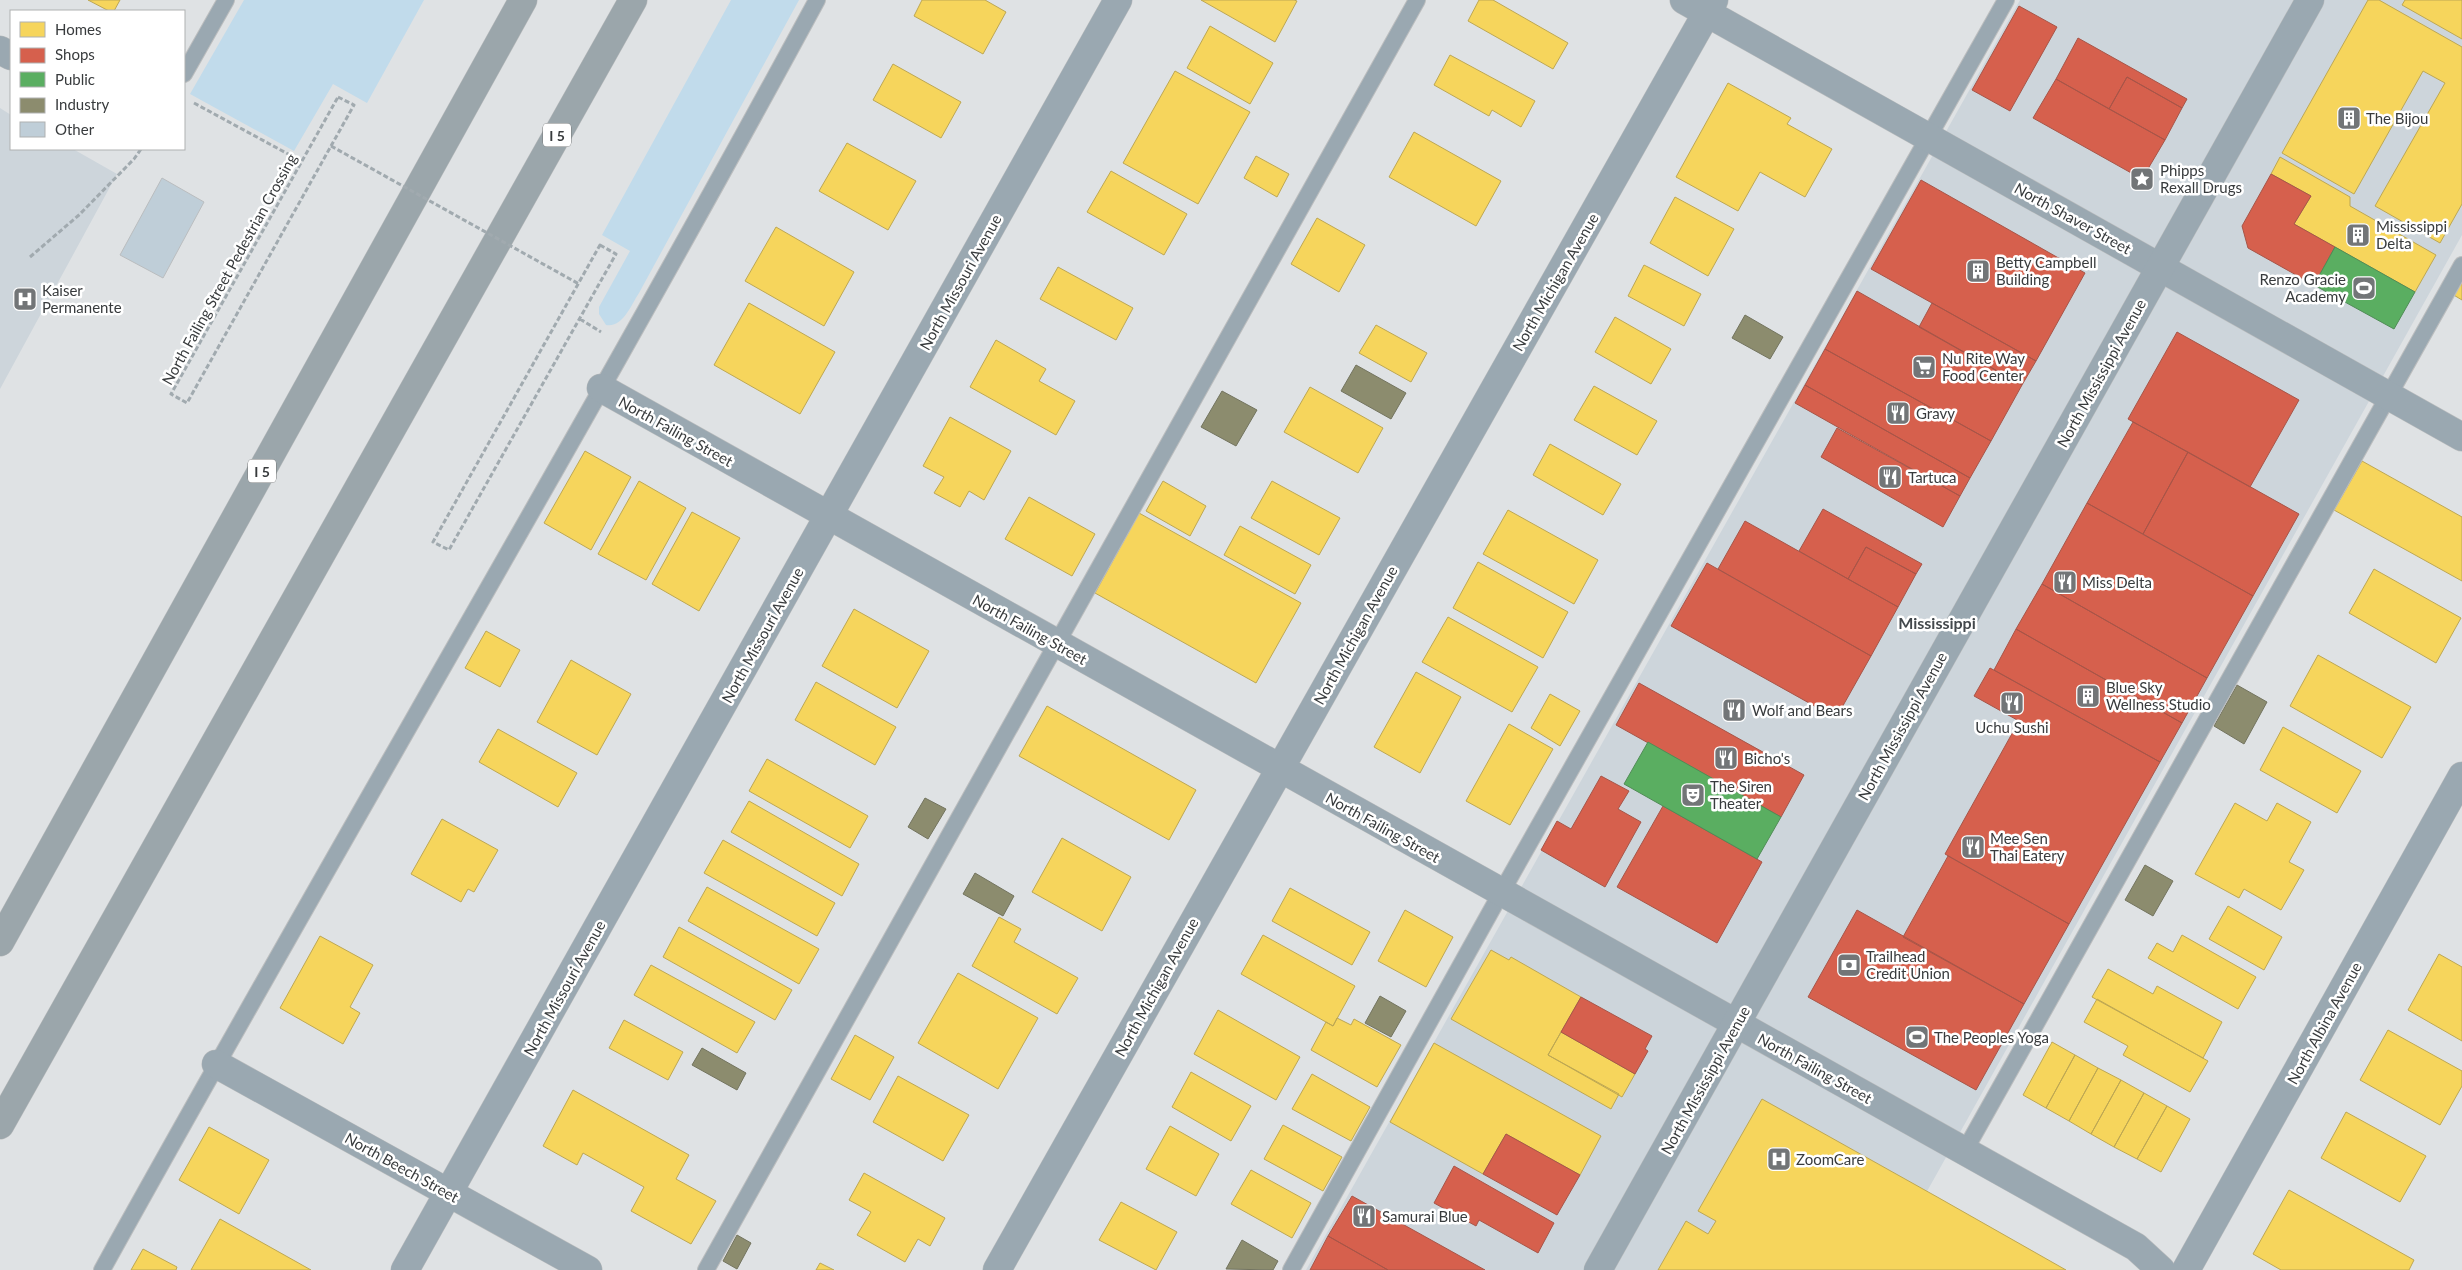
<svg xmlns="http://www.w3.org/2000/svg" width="2462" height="1270" font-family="Lato,sans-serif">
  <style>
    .built { fill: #cdd5db }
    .green { fill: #c1dbeb }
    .homes { fill: #f6d55c; stroke: #bda753 }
    .shops { fill: #d6604d; stroke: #a75548 }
    .public { fill: #5aae61; stroke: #508c56 }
    .industry { fill: #8c8c6e; stroke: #73745f }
    .building { fill: #bfced8; stroke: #babdbf }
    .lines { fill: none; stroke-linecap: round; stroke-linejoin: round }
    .service-casing { stroke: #bbbdbe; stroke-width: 18 }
    .minor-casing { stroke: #bbbdbe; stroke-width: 29 }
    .tertiary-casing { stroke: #bbbdbe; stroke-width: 29 }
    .motorway-casing { stroke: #bbbdbe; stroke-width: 29 }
    .path { stroke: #a1aaaf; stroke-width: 3; stroke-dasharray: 5 2.5; stroke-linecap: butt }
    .service { stroke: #9aa8b1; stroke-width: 16 }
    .minor { stroke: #9aa8b1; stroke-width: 28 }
    .tertiary { stroke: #9aa8b1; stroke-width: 28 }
    .motorway { stroke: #9ba6ab; stroke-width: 28 }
    .path-bridge { stroke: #a1aaaf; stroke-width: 3; stroke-dasharray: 5 2.5; stroke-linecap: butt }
    .labels { text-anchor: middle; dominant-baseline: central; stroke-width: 5; stroke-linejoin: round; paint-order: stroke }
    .shield { fill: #fff; stroke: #747677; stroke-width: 1 }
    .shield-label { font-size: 14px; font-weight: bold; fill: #383b3d }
    .poi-label { font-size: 15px; fill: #383b3d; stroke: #fff; text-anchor: start }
    .street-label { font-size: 15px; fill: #383b3d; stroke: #fff }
    .neighbourhood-label { font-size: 16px; font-weight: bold; fill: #43484c; stroke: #fff }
  </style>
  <rect width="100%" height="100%" fill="#dfe2e4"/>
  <path class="built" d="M2020 0H2462V235L1883 1270H1306Z
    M0 108 11 115V149H73L117 174 0 389Z"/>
  <path class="green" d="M244 0H424L367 103 333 84 294 151 190 94Z
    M731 0H799L639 293C631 305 623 328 606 325L599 314V307L630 251 602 235Z"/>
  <path class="homes" d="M88 0H120L114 11H109Z
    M922 0H985L1006 12 983 54 914 16Z
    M1201 0H1294L1297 1 1275 42Z
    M1479 0H1493L1568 43 1553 69 1468 21Z
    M2368 0H2379L2462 47V204L2440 243 2375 206 2445 83 2423 71 2354 194 2282 153Z
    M2405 0H2462V39L2402 5Z
    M1210 26 1273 63 1250 104 1187 68Z
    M1450 55 1535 101 1521 127 1492 110 1489 116 1434 85Z
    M893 64 961 102 941 138 873 100Z
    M1175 71 1250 112 1198 204 1123 163Z
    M1728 83 1791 118 1787 124 1832 149 1805 197 1760 172 1738 211 1676 177Z
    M1414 132 1501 181 1476 226 1389 177Z
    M847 143 916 181 888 230 819 191Z
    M1256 156 1289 174 1277 197 1244 178Z
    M2280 157 2350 197V206L2436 255 2415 292 2294 224 2311 196 2271 174Z
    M1111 171 1187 214 1164 255 1087 212Z
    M1675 197 1734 229 1708 276 1650 243Z
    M1317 218 1365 245 1339 292 1291 264Z
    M776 227 854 272 824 326 745 281Z
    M1644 265 1701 294 1684 326 1628 296Z
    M1058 267 1133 308 1116 340 1040 299Z
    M2462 275V300L2452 294Z
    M749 303 835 352 800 414 714 365Z
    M1615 317 1671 349 1651 384 1595 352Z
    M1376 325 1427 353 1411 382 1359 353Z
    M996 340 1046 369 1039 381 1075 401 1056 435 970 387Z
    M1594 386 1657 421 1637 455 1574 420Z
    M1310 387 1383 428 1358 473 1284 432Z
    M950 417 1011 451 984 500 969 491 960 507 934 493 944 477 923 466Z
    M1550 444 1621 484 1603 515 1533 475Z
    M585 451 631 477 591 550 544 523Z
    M2362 461 2462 517V581L2334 510Z
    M639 481 686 508 646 580 598 554Z
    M1163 481 1206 506 1190 536 1146 511Z
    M1272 481 1340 518 1319 555 1251 518Z
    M1029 497 1095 534 1072 576 1005 539Z
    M1508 510 1598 560 1574 604 1483 554Z
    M692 512 740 538 699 611 652 584Z
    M1139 513 1301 603 1256 683 1095 593Z
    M1240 526 1311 565 1295 594 1224 555Z
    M1478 562 1568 612 1543 658 1453 608Z
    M2374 569 2461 618 2436 663 2349 613Z
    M854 609 929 651 897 708 822 666Z
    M1448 617 1538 667 1512 712 1422 662Z
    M486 631 520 650 500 687 465 668Z
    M2318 655 2411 707 2382 758 2290 706Z
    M571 660 631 694 597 755 537 722Z
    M1416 672 1461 697 1420 773 1374 747Z
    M816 682 896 727 875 765 795 720Z
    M1550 694 1580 711 1560 746 1531 728Z
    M1047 706 1196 790 1169 840 1019 756Z
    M1509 724 1553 749 1510 825 1466 801Z
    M2283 727 2361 771 2337 813 2260 770Z
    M498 729 577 773 558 807 479 762Z
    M767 759 868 816 850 848 749 791Z
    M749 801 859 864 842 896 731 832Z
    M2235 803 2267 821 2277 803 2311 822 2289 862 2304 870 2281 910 2244 889 2239 898 2195 874Z
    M442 819 498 850 474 892 468 889 461 902 411 874Z
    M1062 838 1131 877 1102 931 1032 892Z
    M723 840 835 903 817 936 704 873Z
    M707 887 819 949 799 984 688 921Z
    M1290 888 1370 932 1352 965 1272 921Z
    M2228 906 2282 937 2264 970 2209 939Z
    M1405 910 1453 937 1426 987 1378 961Z
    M999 917 1021 929 1014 942 1078 978 1057 1014 972 966Z
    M679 927 792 990 775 1020 663 957Z
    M1263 935 1355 986 1333 1026 1241 974Z
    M2182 935 2256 977 2238 1009 2148 958 2157 943 2173 952Z
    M320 936 373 965 350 1007 360 1013 343 1044 280 1008Z
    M1491 950 1509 960 1511 957 1581 997 1548 1055 1619 1094 1611 1109 1451 1019Z
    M2439 954 2462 967V1041L2408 1010Z
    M651 965 755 1022 737 1053 634 995Z
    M2108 969 2153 994 2157 986 2222 1022 2203 1058 2092 997Z
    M958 973 1038 1018 998 1089 918 1043Z
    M2097 999 2208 1061 2190 1092 2123 1055 2128 1046 2084 1022Z
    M1218 1010 1300 1057 1276 1100 1194 1054Z
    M1337 1018 1351 1025 1354 1019 1401 1045 1377 1087 1311 1050 1326 1022 1333 1026Z
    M624 1020 683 1052 668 1080 609 1048Z
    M2388 1030 2462 1071V1086L2440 1125 2360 1080Z
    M1561 1032 1635 1074 1622 1097 1548 1055Z
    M855 1035 894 1057 870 1100 831 1079Z
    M2052 1042 2075 1055 2046 1108 2023 1095Z
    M1434 1043 1601 1136 1580 1175 1506 1134 1483 1174 1390 1122Z
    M2075 1055 2098 1068 2069 1121 2046 1108Z
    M2098 1068 2121 1080 2091 1134 2069 1121Z
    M1191 1072 1251 1106 1231 1141 1172 1107Z
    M1312 1074 1370 1107 1351 1141 1292 1109Z
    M898 1076 969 1115 943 1161 873 1122Z
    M2121 1080 2144 1093 2114 1147 2091 1134Z
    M573 1090 689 1155 676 1179 716 1201 691 1244 631 1211 644 1187 583 1153 577 1165 543 1146Z
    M2144 1093 2167 1106 2137 1159 2114 1147Z
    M1762 1099 1939 1198 2066 1270H1658L1686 1221 1708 1234 1716 1221 1698 1211Z
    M2167 1106 2190 1119 2161 1172 2137 1159Z
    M2346 1112 2426 1156 2400 1202 2321 1158Z
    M1283 1125 1342 1157 1323 1191 1264 1159Z
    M1170 1126 1219 1154 1196 1196 1146 1169Z
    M209 1127 269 1160 239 1214 179 1180Z
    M1251 1170 1311 1203 1292 1238 1231 1204Z
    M864 1173 945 1218 930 1246 918 1239 905 1262 857 1235 871 1212 849 1200Z
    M2289 1190 2414 1260 2409 1270H2281L2253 1254Z
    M1121 1202 1177 1232 1156 1270 1099 1240Z
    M220 1219 311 1270H191Z
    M143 1249 177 1267 176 1270H131Z
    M820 1263 834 1270H816Z"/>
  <path class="shops" d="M2019 6 2057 27 2010 111 1972 90Z
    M2078 38 2187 99 2182 108 2127 77 2109 109 2056 79Z
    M2127 77 2182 108 2165 140 2109 109Z
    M2056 79 2165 140 2142 179 2033 118Z
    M2271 174 2311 196 2294 224 2335 247 2314 285 2248 248 2242 226Z
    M1921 180 2085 273 2036 361 1871 269Z
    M1857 291 2022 385 1991 441 1825 349Z
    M1932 303 2036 361 2022 385 1919 327Z
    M2177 332 2299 400 2250 487 2128 419Z
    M1825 349 1991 441 1970 478 1805 385Z
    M1805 385 1970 478 1960 496 1795 403Z
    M2133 422 2188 452 2143 534 2087 503Z
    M1837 428 1960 496 1943 527 1821 457Z
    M2188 452 2299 514 2253 596 2143 534Z
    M2087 503 2253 596 2207 678 2042 584Z
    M1823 509 1922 564 1916 574 1866 547 1848 579 1799 551Z
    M1745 521 1898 607 1871 656 1718 569Z
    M1866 547 1916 574 1898 607 1848 579Z
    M1707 563 1871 656 1836 718 1671 626Z
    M2042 584 2207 678 2182 723 2016 629Z
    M2016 629 2182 723 2160 762 1994 670Z
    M1990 668 2160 762 2069 924 1945 854 2019 721 1974 696Z
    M1639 683 1804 775 1781 817 1616 725Z
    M1601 776 1629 791 1618 809 1641 822 1605 887 1541 850 1557 821 1571 829Z
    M1663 806 1762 862 1717 943 1617 887Z
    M1948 856 2069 924 2024 1004 1903 937Z
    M1857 910 2024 1004 1976 1090 1808 997Z
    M1581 997 1652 1036 1645 1049 1648 1051 1635 1074 1561 1032Z
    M1506 1134 1580 1175 1557 1215 1483 1174Z
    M1454 1166 1554 1223 1538 1253 1479 1220 1476 1226 1434 1203Z
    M1352 1196 1485 1270H1388L1328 1236Z
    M1328 1236 1388 1270H1310Z"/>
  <path class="public" d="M2335 247 2415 292 2394 329 2314 285Z
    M1648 742 1781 817 1757 859 1624 784Z"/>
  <path class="industry" d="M1745 315 1783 337 1770 359 1732 338Z
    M1356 365 1406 393 1391 419 1341 391Z
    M1222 391 1257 410 1236 446 1201 427Z
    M2237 685 2267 702 2244 744 2214 726Z
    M925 798 946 809 928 839 908 827Z
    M2145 865 2173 881 2153 916 2125 900Z
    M975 873 1014 896 1003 916 963 894Z
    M1380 996 1406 1011 1391 1037 1365 1023Z
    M702 1048 746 1073 737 1090 692 1065Z
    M737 1235 751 1243 737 1269 723 1261Z
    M1242 1240 1278 1261 1273 1270 1226 1269Z"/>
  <path class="building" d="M162 178 204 202 163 278 120 255Z"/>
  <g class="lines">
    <g class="service-casing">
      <path id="service" d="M184 74 226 0
        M1964 1152 2462 265
        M102 1270C337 845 586 427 817 0
        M706 1270 1417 0
        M1291 1270 1501 893 2006 0"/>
    </g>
    <g class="minor-casing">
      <path id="minor" d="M1684 0 2462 437
        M0 50 11 56
        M601 388 2136 1247 2161 1270
        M216 1064 588 1270
        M405 1270 1118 0
        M997 1270 1714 0
        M2186 1270 2462 776"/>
    </g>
    <g class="tertiary-casing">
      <path id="tertiary" d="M1598 1270 2310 0"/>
    </g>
    <g class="motorway-casing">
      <path id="motorway" d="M0 942 523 0
        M0 1125 633 0"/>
    </g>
    <path class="path" d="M338 97 354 105 187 403 171 394Z
      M194 103 301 161
      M600 245 616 254 449 550 433 542Z
      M30 257 79 215 134 159 141 149
      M580 319 601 332"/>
    <use href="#service" class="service"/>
    <use href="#minor" class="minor"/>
    <use href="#tertiary" class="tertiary"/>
    <use href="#motorway" class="motorway"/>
    <path class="path-bridge" d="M331 146 579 284"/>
  </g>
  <defs>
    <g id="building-square" transform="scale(1.25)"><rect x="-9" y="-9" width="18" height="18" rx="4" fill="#727577" stroke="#fff"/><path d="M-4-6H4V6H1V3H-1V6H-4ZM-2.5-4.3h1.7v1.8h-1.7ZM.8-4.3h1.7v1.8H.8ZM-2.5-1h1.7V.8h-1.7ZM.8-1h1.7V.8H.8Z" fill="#fff"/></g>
    <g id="sight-square" transform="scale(1.25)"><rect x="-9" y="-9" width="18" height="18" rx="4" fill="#727577" stroke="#fff"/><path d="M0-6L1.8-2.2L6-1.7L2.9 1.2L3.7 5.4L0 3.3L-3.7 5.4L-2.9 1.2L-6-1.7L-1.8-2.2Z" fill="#fff"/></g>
    <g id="stadium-square" transform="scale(1.25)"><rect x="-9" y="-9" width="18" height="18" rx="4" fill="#727577" stroke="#fff"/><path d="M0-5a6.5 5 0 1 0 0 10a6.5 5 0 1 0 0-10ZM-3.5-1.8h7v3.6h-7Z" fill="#fff"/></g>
    <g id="hospital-square" transform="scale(1.25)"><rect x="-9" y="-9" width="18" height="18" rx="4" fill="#727577" stroke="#fff"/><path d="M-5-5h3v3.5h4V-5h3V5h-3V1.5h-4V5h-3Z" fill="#fff"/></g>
    <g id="supermarket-square" transform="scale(1.25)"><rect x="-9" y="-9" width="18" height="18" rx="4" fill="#727577" stroke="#fff"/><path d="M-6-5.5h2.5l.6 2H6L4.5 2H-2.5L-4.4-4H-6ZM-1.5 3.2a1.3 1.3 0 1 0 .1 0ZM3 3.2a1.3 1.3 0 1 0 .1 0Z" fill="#fff"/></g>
    <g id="restaurant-square" transform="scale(1.25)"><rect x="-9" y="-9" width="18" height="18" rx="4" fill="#727577" stroke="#fff"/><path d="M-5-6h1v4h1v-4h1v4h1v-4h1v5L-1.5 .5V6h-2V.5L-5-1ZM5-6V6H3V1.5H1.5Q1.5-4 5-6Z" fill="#fff"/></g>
    <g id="theatre-square" transform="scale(1.25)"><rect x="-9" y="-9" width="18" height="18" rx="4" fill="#727577" stroke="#fff"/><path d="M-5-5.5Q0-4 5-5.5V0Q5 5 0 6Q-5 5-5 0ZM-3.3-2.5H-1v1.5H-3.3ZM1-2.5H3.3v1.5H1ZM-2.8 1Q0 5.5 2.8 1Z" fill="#fff"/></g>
    <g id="bank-square" transform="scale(1.25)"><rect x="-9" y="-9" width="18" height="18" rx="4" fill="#727577" stroke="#fff"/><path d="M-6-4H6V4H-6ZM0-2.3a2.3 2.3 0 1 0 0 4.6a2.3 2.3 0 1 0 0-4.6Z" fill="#fff"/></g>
  </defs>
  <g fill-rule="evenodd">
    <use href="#building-square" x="2349" y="118"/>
    <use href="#sight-square" x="2142" y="179"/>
    <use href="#building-square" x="2358" y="235"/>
    <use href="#building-square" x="1978" y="271"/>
    <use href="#stadium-square" x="2364" y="288"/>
    <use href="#hospital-square" x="25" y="299"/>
    <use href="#supermarket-square" x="1924" y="367"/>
    <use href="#restaurant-square" x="1898" y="413"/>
    <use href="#restaurant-square" x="1890" y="477"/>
    <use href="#restaurant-square" x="2065" y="582"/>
    <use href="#building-square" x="2088" y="696"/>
    <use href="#restaurant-square" x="2012" y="703"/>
    <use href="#restaurant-square" x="1734" y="710"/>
    <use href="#restaurant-square" x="1726" y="758"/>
    <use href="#theatre-square" x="1693" y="795"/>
    <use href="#restaurant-square" x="1973" y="847"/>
    <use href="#bank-square" x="1849" y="965"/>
    <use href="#stadium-square" x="1917" y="1037"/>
    <use href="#hospital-square" x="1779" y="1159"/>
    <use href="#restaurant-square" x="1364" y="1216"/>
  </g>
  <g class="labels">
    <g class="shield">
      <rect x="543" y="123.5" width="28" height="23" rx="4"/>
      <rect x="248" y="459.5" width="28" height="23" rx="4"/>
    </g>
    <g class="shield-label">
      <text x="557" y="135">I 5</text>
      <text x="262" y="471">I 5</text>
    </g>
    <g class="poi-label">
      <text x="2366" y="118">The Bijou</text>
      <text x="2160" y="170">Phipps<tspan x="2160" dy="17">Rexall Drugs</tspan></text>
      <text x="2376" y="226">Mississippi<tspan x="2376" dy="17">Delta</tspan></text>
      <text x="1996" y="262">Betty Campbell<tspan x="1996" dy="17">Building</tspan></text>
      <text x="2346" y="279" text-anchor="end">Renzo Gracie<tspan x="2346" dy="17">Academy</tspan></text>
      <text x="42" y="290">Kaiser<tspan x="42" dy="17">Permanente</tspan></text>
      <text x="1942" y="358">Nu Rite Way<tspan x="1942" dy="17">Food Center</tspan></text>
      <text x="1916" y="413">Gravy</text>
      <text x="1908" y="477">Tartuca</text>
      <text x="2082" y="582">Miss Delta</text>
      <text x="2106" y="687">Blue Sky<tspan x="2106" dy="17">Wellness Studio</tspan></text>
      <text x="1752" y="710">Wolf and Bears</text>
      <text x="2012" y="727" text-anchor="middle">Uchu Sushi</text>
      <text x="1744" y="758">Bicho's</text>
      <text x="1710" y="786">The Siren<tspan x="1710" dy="17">Theater</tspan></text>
      <text x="1990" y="838">Mee Sen<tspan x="1990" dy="17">Thai Eatery</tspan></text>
      <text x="1866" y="956">Trailhead<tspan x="1866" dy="17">Credit Union</tspan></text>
      <text x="1934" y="1037">The Peoples Yoga</text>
      <text x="1796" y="1159">ZoomCare</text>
      <text x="1382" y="1216">Samurai Blue</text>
    </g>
    <g class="street-label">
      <text transform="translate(2073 218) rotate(29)">North Shaver Street</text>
      <text transform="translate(229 269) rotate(-61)">North Failing Street Pedestrian Crossing</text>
      <text transform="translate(960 282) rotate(-61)">North Missouri Avenue</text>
      <text transform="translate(1555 282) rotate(-60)">North Michigan Avenue</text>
      <text transform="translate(2101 373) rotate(-61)">North Mississippi Avenue</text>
      <text transform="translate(676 431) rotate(29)">North Failing Street</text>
      <text transform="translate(1030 629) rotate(29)">North Failing Street</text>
      <text transform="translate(762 635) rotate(-61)">North Missouri Avenue</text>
      <text transform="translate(1355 635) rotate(-61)">North Michigan Avenue</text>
      <text transform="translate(1902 726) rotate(-61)">North Mississippi Avenue</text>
      <text transform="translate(1383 827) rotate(29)">North Failing Street</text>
      <text transform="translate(1156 987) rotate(-61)">North Michigan Avenue</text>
      <text transform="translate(564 988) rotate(-61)">North Missouri Avenue</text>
      <text transform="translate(2324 1023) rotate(-61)">North Albina Avenue</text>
      <text transform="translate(1815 1068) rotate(29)">North Failing Street</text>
      <text transform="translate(1705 1080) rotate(-61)">North Mississippi Avenue</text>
      <text transform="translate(402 1167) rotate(29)">North Beech Street</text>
    </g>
    <g class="neighbourhood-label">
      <text x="1937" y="622">Mississippi</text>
    </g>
  </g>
  <rect x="10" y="10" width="175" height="140" fill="#ffffff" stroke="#afb1b1"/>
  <rect x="20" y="22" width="25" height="15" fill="#f6d55c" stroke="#afb1b1"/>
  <text x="55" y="35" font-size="15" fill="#383b3d">Homes</text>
  <rect x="20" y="48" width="25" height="15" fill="#d6604d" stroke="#afb1b1"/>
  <text x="55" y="60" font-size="15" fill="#383b3d">Shops</text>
  <rect x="20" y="72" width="25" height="15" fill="#5aae61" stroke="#afb1b1"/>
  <text x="55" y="85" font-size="15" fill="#383b3d">Public</text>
  <rect x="20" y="98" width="25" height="15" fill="#8c8c6e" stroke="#afb1b1"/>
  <text x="55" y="110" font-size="15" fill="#383b3d">Industry</text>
  <rect x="20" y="122" width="25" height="15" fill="#bfced8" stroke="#afb1b1"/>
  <text x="55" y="135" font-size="15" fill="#383b3d">Other</text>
</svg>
